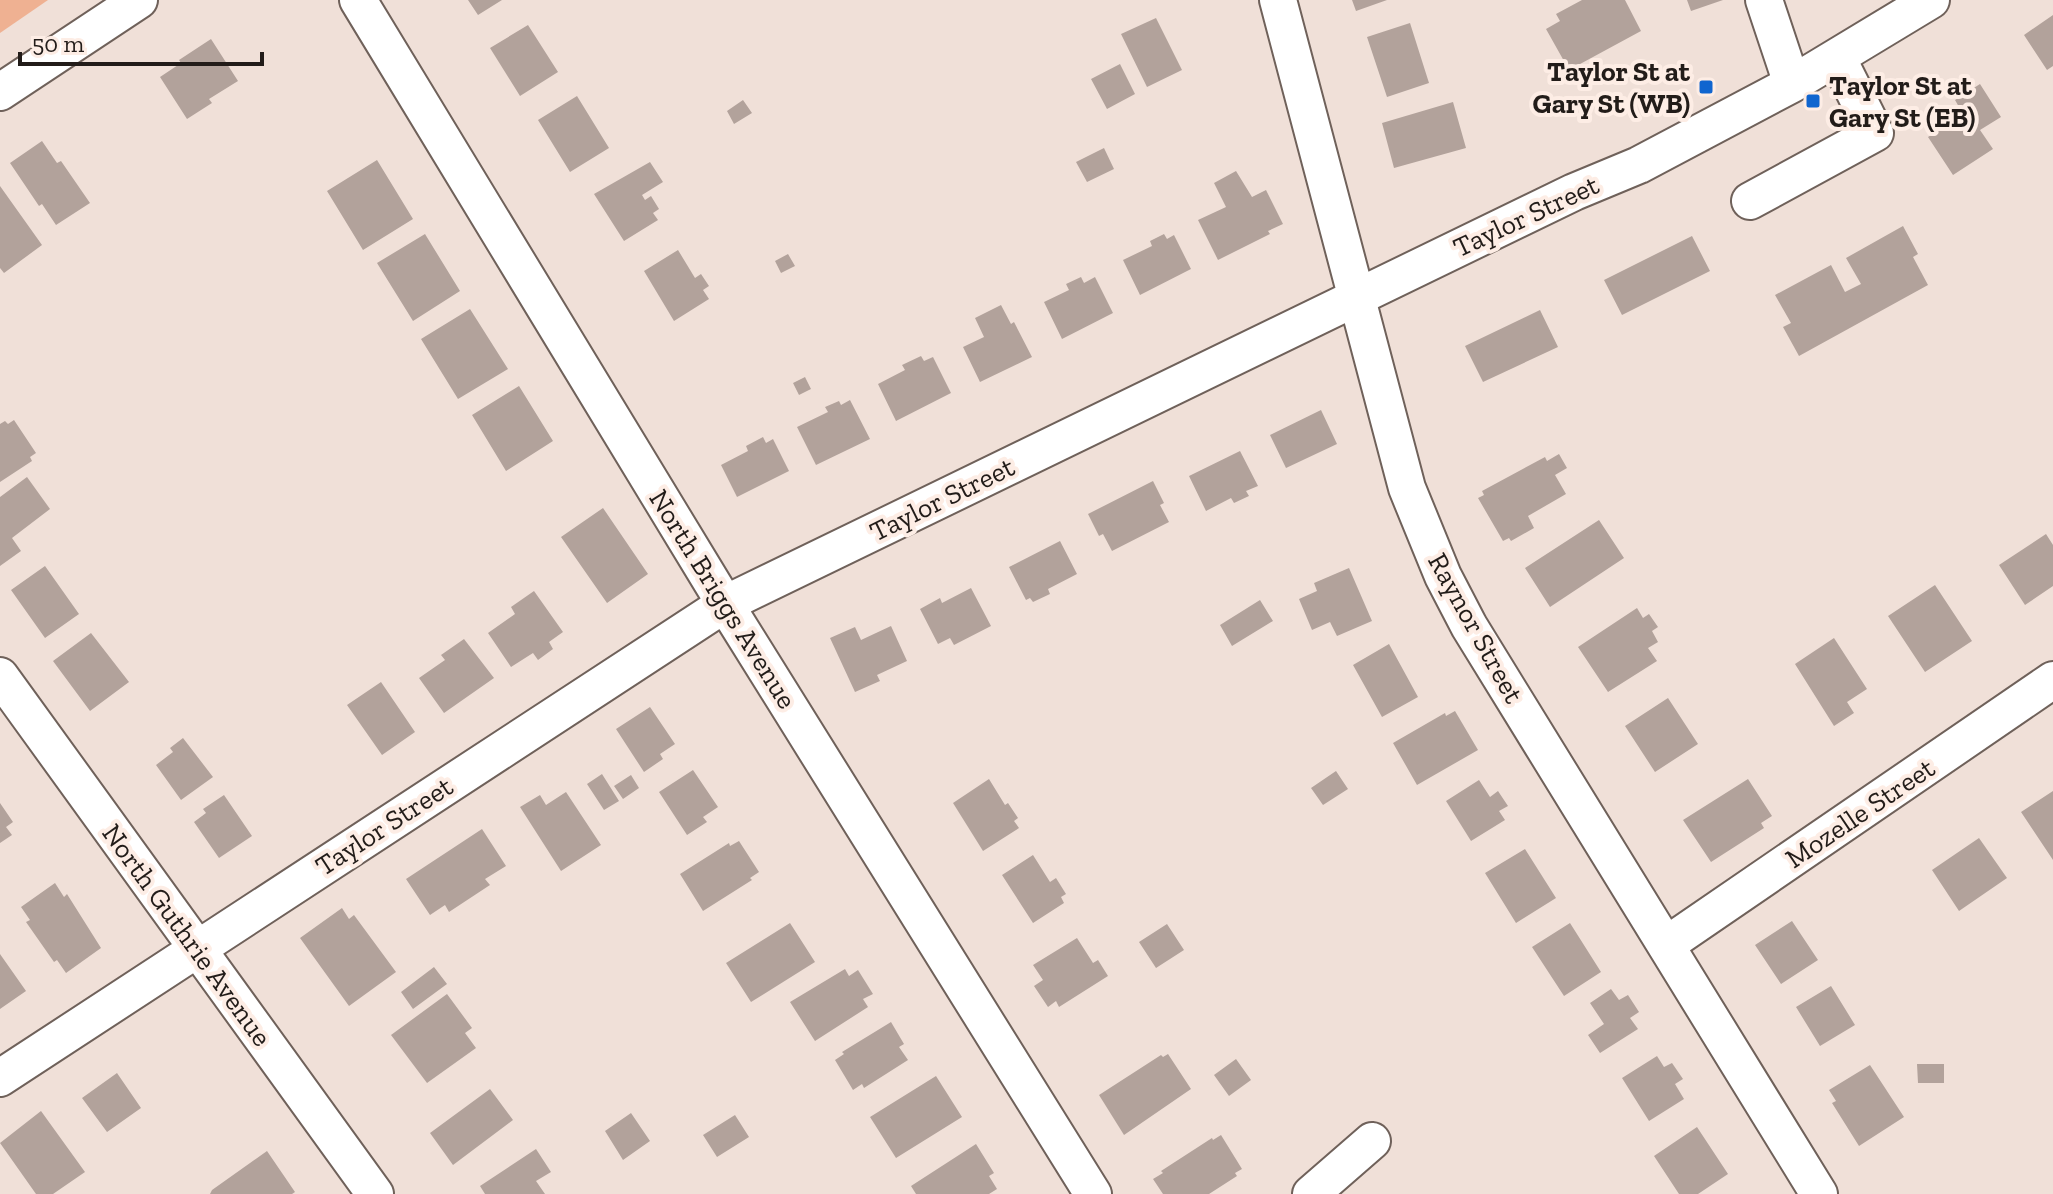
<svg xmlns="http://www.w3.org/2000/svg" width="2053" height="1194" font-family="'Zilla Slab',serif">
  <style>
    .green { fill: #efb192 }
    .building { fill: #b2a29b }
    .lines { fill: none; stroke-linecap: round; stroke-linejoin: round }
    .minor-casing { stroke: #6f615a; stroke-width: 40 }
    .minor { stroke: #fff; stroke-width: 36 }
    .poi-dot { fill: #1065cf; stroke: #fdede5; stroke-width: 3 }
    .labels { text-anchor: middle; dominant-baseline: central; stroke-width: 8; stroke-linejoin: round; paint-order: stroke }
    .poi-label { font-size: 28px; font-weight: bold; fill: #221c19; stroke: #fdede5; text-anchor: end }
    .street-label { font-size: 28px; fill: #221c19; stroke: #fdede5 }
  </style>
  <rect width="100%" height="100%" fill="#f0e0d8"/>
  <path class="green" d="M0 0H48L0 33Z"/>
  <path class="building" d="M468 0H502L478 15Z
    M1352 0H1387L1356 11Z
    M1582 0H1625L1641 31 1569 70 1546 29 1560 21 1556 14Z
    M1687 0H1723L1691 11Z
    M2053 15V66L2047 70 2024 35Z
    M1156 18 1182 70 1147 87 1121 34Z
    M1410 23 1429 83 1387 97 1367 37Z
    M528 25 558 72 520 96 490 48Z
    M211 39 238 81 209 99 212 103 187 119 160 77 181 63 179 60Z
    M1120 64 1135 94 1107 109 1091 79Z
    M1980 84 2001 117 1980 130 1993 149 1953 175 1928 137 1963 114 1955 100Z
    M577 96 609 148 570 172 538 120Z
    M743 100 752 113 734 124 727 111Z
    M1453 102 1466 148 1394 168 1382 123Z
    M42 141 57 163 61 161 90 203 56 225 42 204 39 206 10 163Z
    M1104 148 1114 169 1087 182 1076 162Z
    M377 160 413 219 363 250 327 191Z
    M650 162 663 182 642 195 645 200 651 196 659 209 653 213 658 220 624 241 594 194Z
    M1236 171 1252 197 1266 190 1283 224 1268 231 1270 234 1218 260 1198 220 1226 207 1214 183Z
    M0 186 42 245 4 273 0 268Z
    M1903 226 1918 254 1913 257 1928 285 1799 356 1783 327 1791 323 1775 295 1831 265 1845 292 1861 284 1846 258Z
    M425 234 460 291 413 321 377 263Z
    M1164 234 1167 239 1174 235 1191 269 1140 295 1123 260 1152 246 1150 241Z
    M1692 236 1710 271 1622 315 1604 280Z
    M678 250 695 278 701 274 709 286 703 290 709 299 674 321 644 271Z
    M788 254 795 266 781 273 775 261Z
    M1081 277 1084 283 1095 277 1113 313 1062 339 1044 302 1069 290 1066 284Z
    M1001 305 1011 324 1014 322 1032 357 980 382 963 347 984 337 975 318Z
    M470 309 508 369 458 399 421 339Z
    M1540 310 1558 347 1483 382 1465 346Z
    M921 356 924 361 933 357 951 393 896 421 878 384 905 370 902 365Z
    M805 377 811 389 799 395 793 383Z
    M519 386 553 441 506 471 472 415Z
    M850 400 870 439 816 465 797 427 828 412 825 407 839 401 841 405Z
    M1321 410 1337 444 1286 468 1270 435Z
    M14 420 36 453 30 457 32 461 0 482V424L5 421 8 424Z
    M763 437 766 443 773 439 789 471 737 497 721 465 748 451 746 446Z
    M1240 451 1258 486 1246 491 1249 496 1234 503 1231 498 1206 511 1189 476Z
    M1559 454 1567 468 1555 475 1566 494 1528 516 1534 528 1511 541 1509 538 1503 541 1478 498 1484 495 1482 491 1545 457 1547 461Z
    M27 477 50 509 12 538 21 551 0 566V497Z
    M1153 481 1164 503 1160 505 1169 522 1112 551 1103 534 1099 536 1088 514Z
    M603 508 648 574 607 603 561 537Z
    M1599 520 1624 558 1550 607 1525 568Z
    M2046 534 2053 545V586L2025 605 1999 565Z
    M1060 541 1077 574 1048 589 1050 594 1033 602 1030 598 1026 600 1009 567Z
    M45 566 79 614 45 638 11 590Z
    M1349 568 1372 621 1337 636 1330 622 1312 630 1299 599 1317 591 1314 583Z
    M1935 585 1972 641 1925 672 1888 616Z
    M971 588 991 626 954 645 950 638 938 644 920 609 940 598 942 603Z
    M534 591 563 632 549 642 553 649 538 660 533 653 511 667 488 633 515 614 511 607Z
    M1260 600 1273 621 1232 646 1220 625Z
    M1637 608 1643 618 1649 614 1658 627 1652 631 1658 642 1648 648 1657 661 1608 692 1578 647Z
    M891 626 907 661 877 675 880 681 855 692 830 638 855 627 861 640Z
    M91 633 129 682 90 711 53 661Z
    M1834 638 1867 689 1847 702 1854 713 1834 726 1795 664Z
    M464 639 494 678 444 713 419 678 445 660 441 655Z
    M1389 644 1418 697 1382 717 1353 665Z
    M381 682 415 732 382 755 347 705Z
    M1668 698 1698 744 1655 772 1625 726Z
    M650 707 675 744 660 754 663 759 644 772 616 729Z
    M1455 711 1478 750 1417 785 1393 743 1445 713 1446 716Z
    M183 738 213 777 181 800 156 765 173 752 170 748Z
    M693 770 718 807 703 817 707 822 687 835 659 792Z
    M1336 771 1348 789 1323 805 1311 788Z
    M602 774 619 801 604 810 587 784Z
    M631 775 639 788 623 799 614 786Z
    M989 779 1005 805 1008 803 1018 818 1014 821 1019 828 983 851 953 803Z
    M1748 779 1772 816 1761 823 1764 828 1711 862 1683 820Z
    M1479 780 1490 797 1498 791 1508 806 1499 811 1505 820 1471 841 1446 801Z
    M2053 791V860L2021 812Z
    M566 792 601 845 561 871 520 807 540 795 546 805Z
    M224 795 252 836 219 858 194 822 206 813 203 809Z
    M0 803 13 822 6 827 12 835 0 843Z
    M482 829 506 866 485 879 490 885 449 912 445 905 430 915 406 879Z
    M1979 838 2007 878 1959 911 1932 870Z
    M739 841 759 872 750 878 752 880 703 911 680 874 729 843 730 846Z
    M1525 849 1556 898 1516 923 1485 873Z
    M1033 855 1050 882 1056 878 1066 894 1061 897 1064 903 1033 923 1002 875Z
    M55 883 64 897 67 894 101 948 66 973 57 960 54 962 26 922 30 920 21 907Z
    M342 908 349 919 354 915 396 972 349 1006 300 938Z
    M1792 921 1818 960 1781 984 1755 945Z
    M790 923 815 962 751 1002 726 963Z
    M1570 923 1601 972 1564 996 1532 947Z
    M1167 924 1184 950 1156 968 1139 942Z
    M1077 938 1093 963 1098 960 1108 976 1059 1007 1056 1001 1048 1007 1034 986 1043 980 1033 965Z
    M0 954 26 991 0 1009Z
    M434 967 447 984 413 1009 401 992Z
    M845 969 849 976 858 970 873 994 863 999 868 1007 815 1041 790 1002Z
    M1831 986 1855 1025 1820 1046 1796 1007Z
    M1611 989 1619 1000 1628 995 1639 1012 1630 1018 1638 1029 1600 1053 1588 1035 1604 1024 1590 1003Z
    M447 994 472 1028 465 1033 476 1048 427 1083 391 1035Z
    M891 1022 904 1044 899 1047 908 1060 864 1088 862 1084 853 1090 835 1060 844 1054 842 1052Z
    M1168 1054 1191 1089 1124 1135 1099 1095 1161 1055 1163 1057Z
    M1657 1056 1664 1067 1672 1063 1683 1079 1675 1084 1684 1099 1649 1121 1622 1078Z
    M1236 1059 1251 1080 1229 1096 1214 1075Z
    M1917 1064H1944V1083H1918Z
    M1870 1065 1904 1117 1859 1146 1832 1103 1836 1101 1829 1090Z
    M117 1073 141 1108 107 1132 82 1098Z
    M936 1076 962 1117 896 1158 870 1117Z
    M490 1089 513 1120 453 1165 430 1133Z
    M41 1111 85 1172 53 1194H36L0 1143Z
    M631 1113 650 1141 623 1160 605 1131Z
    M735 1115 749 1137 717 1157 703 1135Z
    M1697 1127 1728 1174 1698 1194H1679L1654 1156Z
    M1221 1135 1242 1169 1235 1173 1237 1176 1209 1194H1163L1153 1179 1163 1173 1161 1171 1212 1138 1213 1140Z
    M976 1144 994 1173 989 1176 997 1189 989 1194H916L911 1186Z
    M536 1149 551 1172 536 1181 545 1194H485L480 1186Z
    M267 1151 295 1192 292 1194H210L212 1190Z"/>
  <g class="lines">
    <g class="minor-casing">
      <path id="minor" d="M358 0 725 604 1093 1194
        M1278 0 1407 488 1443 576 1469 626 1819 1194
        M1764 0 1792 84
        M0 92 139 0
        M1750 201 1875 133 1837 57
        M0 676 375 1194
        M1666 945 2053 680
        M0 1078 725 604 1574 192 1639 165 1792 84 1931 0
        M1311 1194 1372 1141"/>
    </g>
    <use href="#minor" class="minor"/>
  </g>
  <g class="poi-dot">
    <rect x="1698" y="79" width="16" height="16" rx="4"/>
    <rect x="1805" y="93" width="16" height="16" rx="4"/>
  </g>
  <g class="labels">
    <g class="poi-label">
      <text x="1690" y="71">Taylor St at<tspan x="1690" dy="32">Gary St (WB)</tspan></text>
      <text x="1829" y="85" text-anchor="start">Taylor St at<tspan x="1829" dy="32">Gary St (EB)</tspan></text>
    </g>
    <g class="street-label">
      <text transform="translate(1526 216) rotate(-25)">Taylor Street</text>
      <text transform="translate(942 499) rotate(-26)">Taylor Street</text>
      <text transform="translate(723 599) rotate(58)">North Briggs Avenue</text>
      <text transform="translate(1476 628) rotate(61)">Raynor Street</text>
      <text transform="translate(1860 813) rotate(-34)">Mozelle Street</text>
      <text transform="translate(384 826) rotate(-33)">Taylor Street</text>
      <text transform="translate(187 935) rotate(54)">North Guthrie Avenue</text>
    </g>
  </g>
  <path d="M20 52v12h242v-12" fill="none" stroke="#221c19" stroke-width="4"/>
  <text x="32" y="52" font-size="24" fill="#221c19" stroke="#fdede5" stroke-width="6" paint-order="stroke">50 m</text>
</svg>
